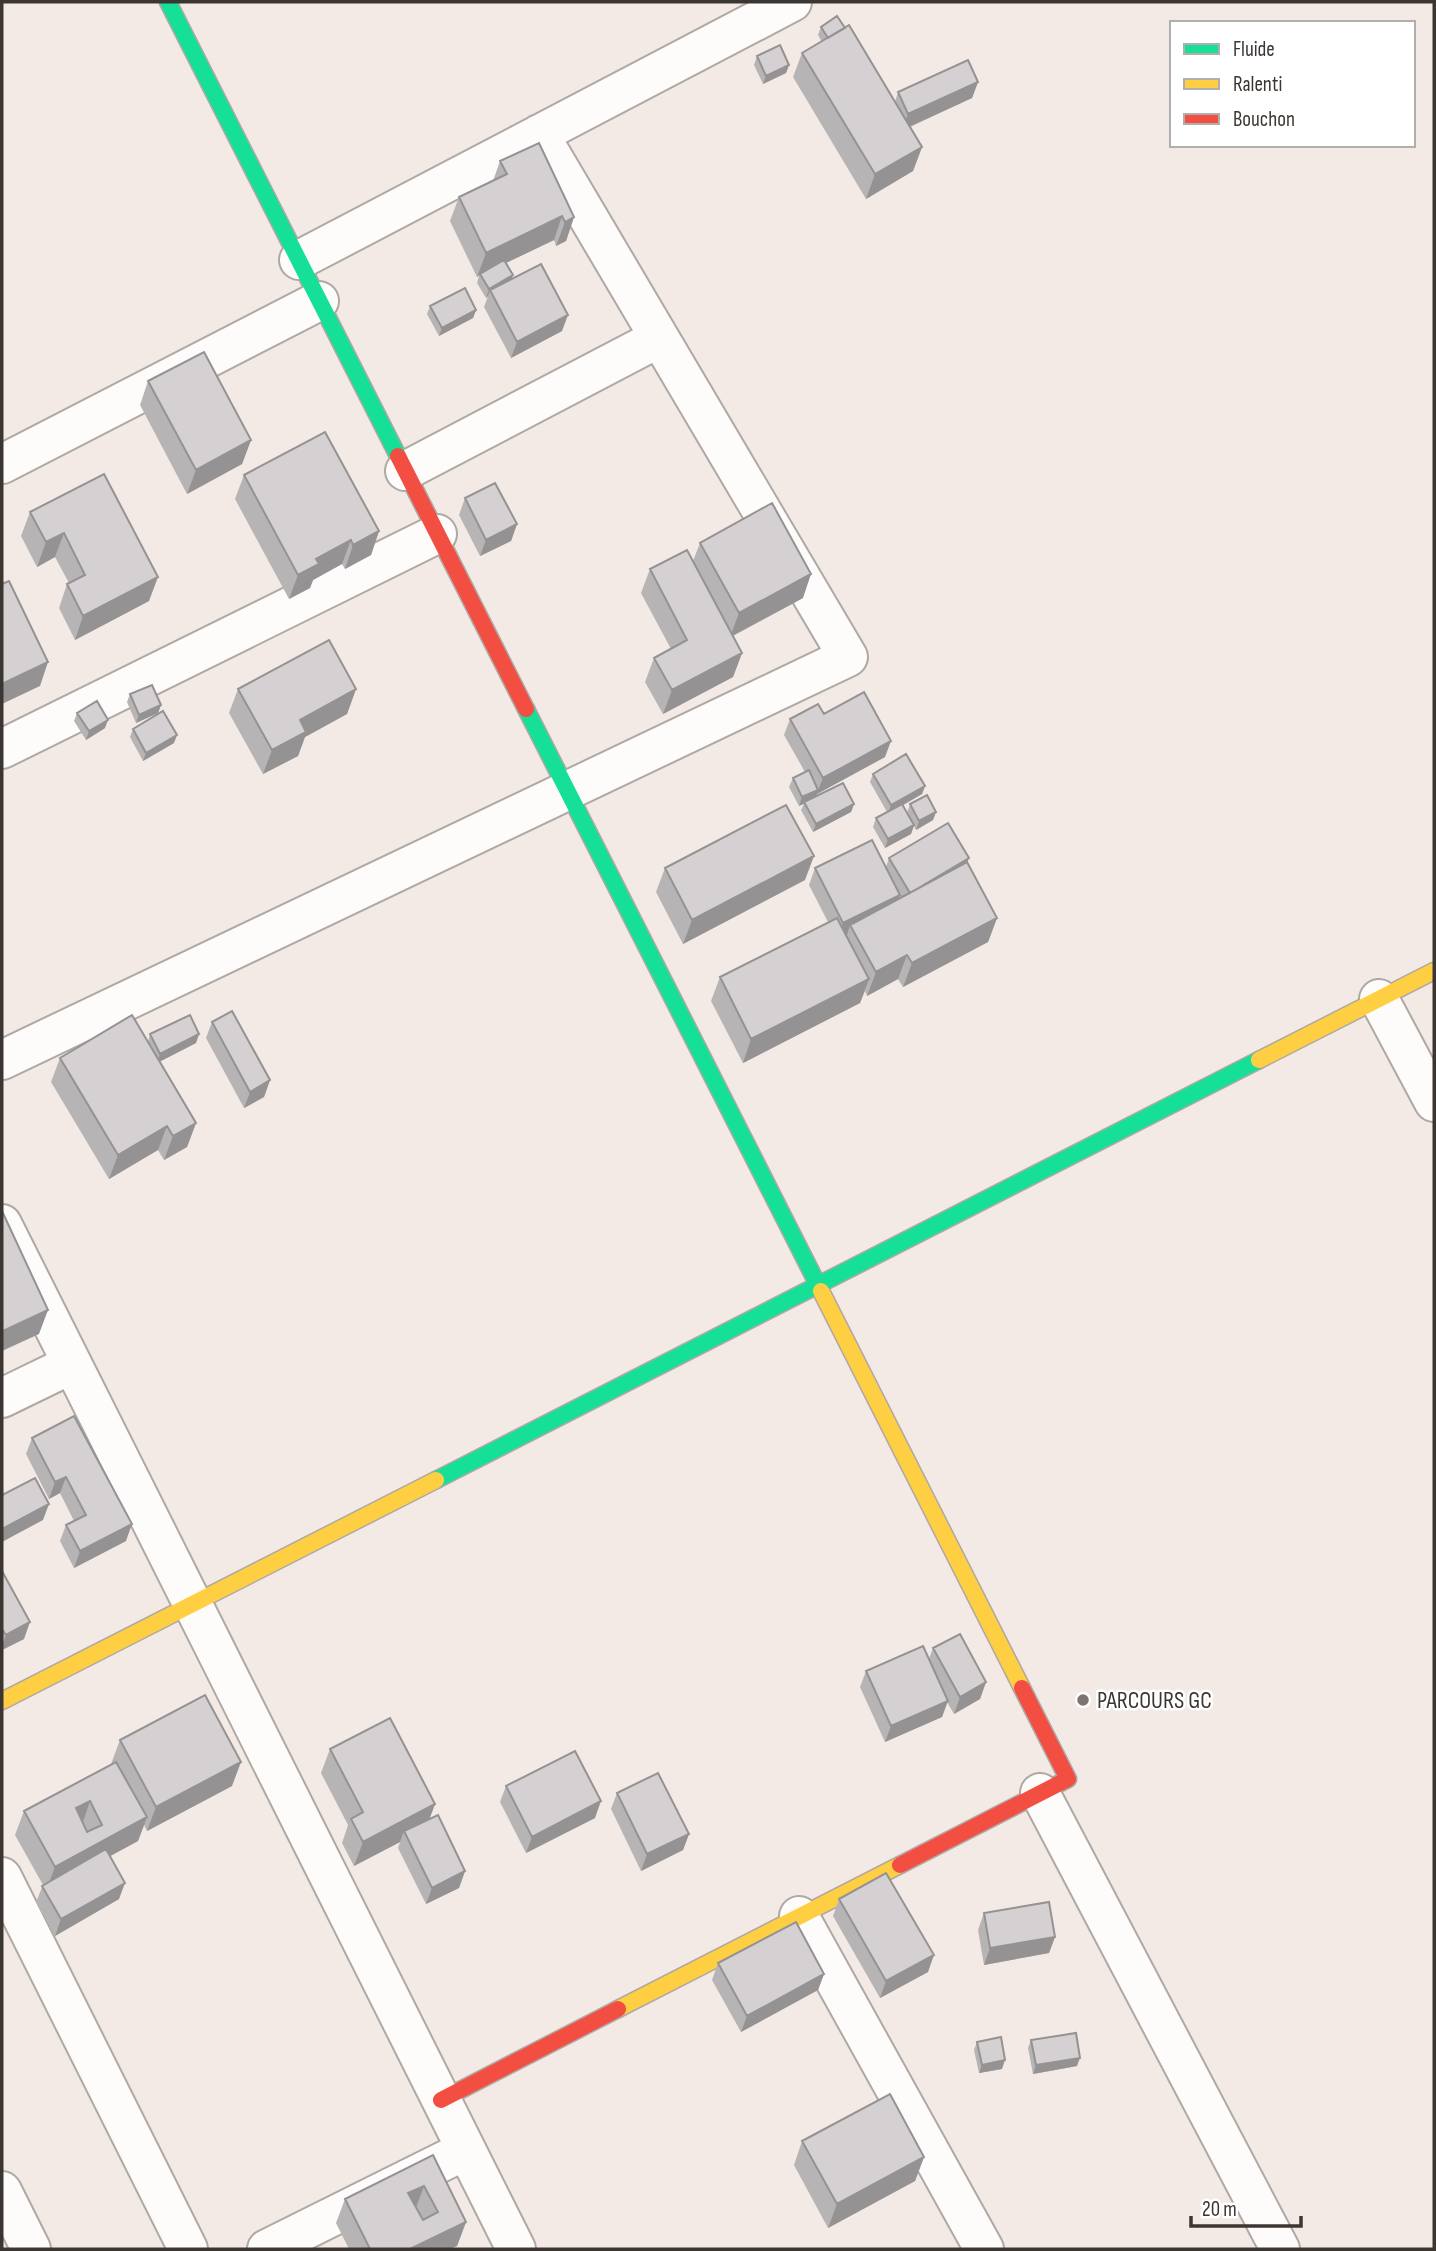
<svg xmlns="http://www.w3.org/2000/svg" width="1436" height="2251" font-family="'Sofia Sans Condensed',sans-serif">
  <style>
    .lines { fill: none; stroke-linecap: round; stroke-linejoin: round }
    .street-casing { stroke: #afa8a4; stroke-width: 42 }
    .fast-casing { stroke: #afa8a4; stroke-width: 19 }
    .slow-casing { stroke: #afa8a4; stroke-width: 19 }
    .jam-casing { stroke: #afa8a4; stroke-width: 19 }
    .street { stroke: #fdfcfb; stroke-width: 38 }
    .fast { stroke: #16e098; stroke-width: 16 }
    .slow { stroke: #ffcf43; stroke-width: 16 }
    .jam { stroke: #f24e42; stroke-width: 16 }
    .wall { fill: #b7b4b5 }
    .shaded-wall { fill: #959293 }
    .building { fill: #d5d1d2; stroke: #959293; stroke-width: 2; fill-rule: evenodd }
    .poi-dot { fill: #7c7571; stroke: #fff; stroke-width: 2.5 }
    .labels { text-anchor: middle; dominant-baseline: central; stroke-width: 5; stroke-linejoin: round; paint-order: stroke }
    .poi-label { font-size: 24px; fill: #3c3632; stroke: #fff; text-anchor: start }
  </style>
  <rect width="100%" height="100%" fill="#f3eae5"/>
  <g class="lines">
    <g class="street-casing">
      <path id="street" d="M299 260 792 2
        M2 464 319 301
        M405 471 659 338
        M2 749 437 534
        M1379 999 1434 1102
        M2 1060 848 657 539 134
        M2 1224 516 2249
        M2 1398 72 1364
        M1040 1793 1280 2249
        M2 1877 188 2249
        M799 1916 984 2249
        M2 2191 31 2249
        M267 2249 466 2150"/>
    </g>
    <g class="fast-casing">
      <path id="fast" d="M168 2 398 456
        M526 709 821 1291
        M436 1480 1259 1060"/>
    </g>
    <g class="slow-casing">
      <path id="slow" d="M1259 1060 1434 971
        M821 1291 1022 1688
        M2 1701 436 1480
        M618 2009 900 1865"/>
    </g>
    <g class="jam-casing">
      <path id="jam" d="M398 456 526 709
        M900 1865 1068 1779 1022 1688
        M441 2100 618 2009"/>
    </g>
    <use href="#street" class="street"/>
    <use href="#fast" class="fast"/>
    <use href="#slow" class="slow"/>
    <use href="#jam" class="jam"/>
  </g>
  <path class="wall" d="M821 27 895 102 898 92 978 82 972 98 910 127 922 147 913 171 866 199 793 77 802 53 822 42 818 35Z
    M757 56 789 65 786 73 763 84 754 65Z
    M500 161 574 217 566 241 556 246 554 240 506 263 513 275 511 279 562 331 511 358 484 307 488 296 486 298 477 283 479 276 477 277 450 221 459 197 493 181Z
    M430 306 476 310 473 318 439 336 427 314Z
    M148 381 251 440 242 464 187 494 140 405Z
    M104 474 149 601 75 640 59 608 67 584 69 583 55 557 37 567 21 536 30 512Z
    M244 475 379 531 371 555 345 569 342 564 313 580 310 588 289 599 235 499Z
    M465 498 517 524 511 541 480 556 459 515Z
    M700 543 803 598 733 636 742 653 733 677 663 714 645 682 654 658 671 649 641 593 650 569 693 561Z
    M238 689H356L347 714 305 737 298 756 263 774 229 713Z
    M130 694 161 705 158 713 136 723 127 702Z
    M77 713 105 728 86 740 74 721Z
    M824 714 885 757 817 794 816 796 854 804 851 812 813 832 801 810 804 804 799 806 789 787 793 778 805 772 784 735 790 719Z
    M133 729 174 743 143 761 130 737Z
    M873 774 925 786 922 794 902 805 907 813 910 804 936 812 933 820 916 830 914 826 911 834 885 848 873 827 876 818 887 812 870 782Z
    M889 858 968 863 997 918 988 942 903 987 898 979 867 996 865 991 860 1003 743 1063 711 1001 720 977 828 922 809 885 815 868 886 867Z
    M665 868 805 880 683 944 656 892Z
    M212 1022 270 1080 264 1097 244 1108 206 1038Z
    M150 1034H199L196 1043 159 1062 196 1123 187 1147 164 1160 158 1150 109 1179 51 1082 60 1058 148 1042Z
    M32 1438 126 1541 74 1568 60 1541 66 1525 74 1521 60 1493 49 1499 26 1454Z
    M2 1571 24 1639 2 1650Z
    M933 1648 986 1682 980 1699 954 1714 947 1702 942 1717 885 1742 860 1687 866 1671 929 1659Z
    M120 1740 232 1786 147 1831 144 1825 138 1841 110 1856 119 1899 55 1936 36 1902 43 1885 15 1835 24 1811 111 1764Z
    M330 1749 435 1804 429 1820 465 1871 459 1888 426 1904 398 1848 400 1842 354 1866 342 1843 348 1825 321 1773Z
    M506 1786 595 1818 526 1853 500 1802Z
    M617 1793 689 1834 683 1850 641 1871 611 1809Z
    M839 1899 928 1972 880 1998 833 1916Z
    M984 1913 1055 1937 1049 1953 984 1965 978 1930Z
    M718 1963 824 1974 818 1990 741 2032 712 1980Z
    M1031 2040 1077 2066 1033 2074 1028 2048Z
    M977 2042 1002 2069 979 2073 974 2050Z
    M802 2141 924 2157 915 2181 828 2228 794 2165Z
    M433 2155 466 2222 457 2246 450 2249H349L336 2223 345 2199Z"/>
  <path class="shaded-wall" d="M789 65 786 73 763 84 766 76Z
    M978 82 972 98 902 130 908 114Z
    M922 147 913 171 866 199 875 174Z
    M562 216 554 240 481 275 480 274 477 277 486 253Z
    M574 217 566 241 556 246 565 222Z
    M513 275 510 284 490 290 488 296 486 298 489 289Z
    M476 310 473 318 439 336 442 328Z
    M568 315 562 331 511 358 517 342Z
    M251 440 242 464 187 494 196 470Z
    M517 524 511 541 480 556 486 540Z
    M379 531 371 555 345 569 353 545Z
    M64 533 55 557 37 567 46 542Z
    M351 540 342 564 313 580 310 588 289 599 298 575 316 559Z
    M811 574 803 598 730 637 739 613Z
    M158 577 149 601 75 640 83 616Z
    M742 653 733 677 663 714 672 690Z
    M48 662 40 686 2 704V684Z
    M356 689 347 714 305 737 298 756 263 774 272 750 300 720Z
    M161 705 158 713 136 723 139 715Z
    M108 720 105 728 86 740 89 731Z
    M177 735 174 743 143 761 146 753Z
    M891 741 885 757 817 794 815 798 799 806 802 797 818 790 823 778Z
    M925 786 922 794 888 814 891 805Z
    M854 804 851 812 813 832 816 824Z
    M936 812 933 820 916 830 919 821Z
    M914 825 911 834 885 848 888 839Z
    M814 856 805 880 683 944 692 920Z
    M969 858 963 875 910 893Z
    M900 895 894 911 850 925 847 935 837 940 843 923Z
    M997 918 988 942 903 987 912 963Z
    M907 955 898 979 867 996 876 972Z
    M869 979 860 1003 743 1063 751 1039Z
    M199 1034 196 1043 157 1063 160 1054Z
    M270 1080 264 1097 244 1108 250 1092Z
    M196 1123 187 1147 164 1160 173 1136Z
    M167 1126 158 1150 109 1179 118 1155Z
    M48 1310 39 1334 2 1351 3 1331Z
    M66 1477 60 1493 49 1499 55 1482Z
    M49 1504 43 1520 2 1542V1529Z
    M132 1524 126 1541 74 1568 80 1551Z
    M30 1622 24 1639 2 1650V1646L6 1635Z
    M986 1682 980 1699 954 1714 960 1697Z
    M948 1701 942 1717 885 1742 891 1726Z
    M241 1762 232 1786 147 1831 156 1807Z
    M90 1801 82 1825 76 1808Z
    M601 1801 595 1818 526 1853 532 1837Z
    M435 1804 426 1828 404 1831 400 1842 354 1866 363 1842Z
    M147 1817 138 1841 46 1891 55 1867Z
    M689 1834 683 1850 641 1871 647 1854Z
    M465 1871 459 1888 426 1904 432 1888Z
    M125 1883 119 1899 55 1936 61 1919Z
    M1055 1937 1049 1953 984 1965 990 1948Z
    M934 1955 928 1972 880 1998 886 1981Z
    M824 1974 818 1990 741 2032 747 2016Z
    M1080 2058 1077 2066 1033 2074 1036 2065Z
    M1005 2060 1002 2069 979 2073 982 2065Z
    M924 2157 915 2181 828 2228 837 2204Z
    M424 2186 415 2210 408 2193Z
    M466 2222 457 2246 450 2249H410Z"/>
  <path class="building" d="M837 16 845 28 828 38 821 27Z
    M849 25 922 147 875 174 802 53Z
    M780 45 789 65 766 76 757 56Z
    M968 60 978 82 908 114 898 92Z
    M539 143 574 217 565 222 562 216 486 253 459 197 507 174 500 161Z
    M504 260 513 275 489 289 480 274Z
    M541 264 568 315 517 342 490 290Z
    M465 288 476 310 442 328 430 306Z
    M204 352 251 440 196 470 148 381Z
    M325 432 379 531 353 545 351 540 316 559 319 564 298 575 244 475Z
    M104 474 158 577 83 616 67 584 85 575 64 533 46 542 30 512Z
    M495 483 517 524 486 540 465 498Z
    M772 503 811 574 739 613 700 543Z
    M687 550 742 653 672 690 654 658 687 640 650 569Z
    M9 581 48 662 2 684V584Z
    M329 640 356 689 300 720 306 732 272 750 238 689Z
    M152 685 161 705 139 715 130 694Z
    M864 692 891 741 823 778 790 719 818 704 824 714Z
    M97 701 108 720 89 731 77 713Z
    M163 711 177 735 146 753 133 729Z
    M906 754 925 786 891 805 873 774Z
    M809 770 818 790 802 797 793 778Z
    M843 783 854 804 816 824 804 802Z
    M927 795 936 812 919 821 910 804Z
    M902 804 914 825 888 839 876 818Z
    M786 805 814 856 692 920 665 868Z
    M948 823 969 858 910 893 889 858Z
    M872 840 900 895 843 923 815 868Z
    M967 862 997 918 912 963 907 955 876 972 850 925Z
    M837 918 869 979 751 1039 720 977Z
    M232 1011 270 1080 250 1092 212 1022Z
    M132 1015 196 1123 173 1136 167 1126 118 1155 60 1058Z
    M190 1015 199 1034 160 1054 150 1034Z
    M2 1211 48 1310 3 1331 2 1328Z
    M74 1416 132 1524 80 1551 66 1525 86 1515 66 1477 55 1482 32 1438Z
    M35 1478 49 1504 2 1529V1495Z
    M2 1571 30 1622 6 1635 2 1629Z
    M960 1634 986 1682 960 1697 933 1648Z
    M923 1646 948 1701 891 1726 866 1671Z
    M205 1695 241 1762 156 1807 120 1740Z
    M390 1718 435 1804 363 1842 351 1819 363 1812 330 1749Z
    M575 1751 601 1801 532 1837 506 1786Z
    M116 1762 147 1817 55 1867 24 1811ZM90 1801 102 1825 87 1832 76 1808Z
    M658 1773 689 1834 647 1854 617 1793Z
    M438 1815 465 1871 432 1888 404 1831Z
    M106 1849 125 1883 61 1919 42 1886Z
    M886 1873 934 1955 886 1981 839 1899Z
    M1049 1902 1055 1937 990 1948 984 1913Z
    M796 1922 824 1974 747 2016 718 1963Z
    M1076 2033 1080 2058 1036 2065 1031 2040Z
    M1001 2037 1005 2060 982 2065 977 2042Z
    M890 2094 924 2157 837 2204 802 2141Z
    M433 2155 466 2222 410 2249H370L345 2199ZM424 2186 438 2212 423 2220 408 2193Z"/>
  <circle class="poi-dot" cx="1083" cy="1700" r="7"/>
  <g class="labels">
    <g class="poi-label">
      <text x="1097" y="1700">PARCOURS GC</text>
    </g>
  </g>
  <rect width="1436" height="2251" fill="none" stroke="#3c3632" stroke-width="7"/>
  <rect x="1170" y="21" width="245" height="126" fill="#ffffff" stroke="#b1afad" stroke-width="2"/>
  <rect x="1184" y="44" width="35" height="10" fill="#16e098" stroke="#b1afad" stroke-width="2"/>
  <text x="1233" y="56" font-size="21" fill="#3c3632">Fluide</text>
  <rect x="1184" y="79" width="35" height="10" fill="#ffcf43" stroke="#b1afad" stroke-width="2"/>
  <text x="1233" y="91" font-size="21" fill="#3c3632">Ralenti</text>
  <rect x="1184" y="114" width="35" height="10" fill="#f24e42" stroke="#b1afad" stroke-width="2"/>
  <text x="1233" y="126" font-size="21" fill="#3c3632">Bouchon</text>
  <path d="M1191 2216v10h110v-10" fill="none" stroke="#3c3632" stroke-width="3.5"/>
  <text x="1202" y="2216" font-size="21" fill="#3c3632" stroke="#ffffff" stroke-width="5" paint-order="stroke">20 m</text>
</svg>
